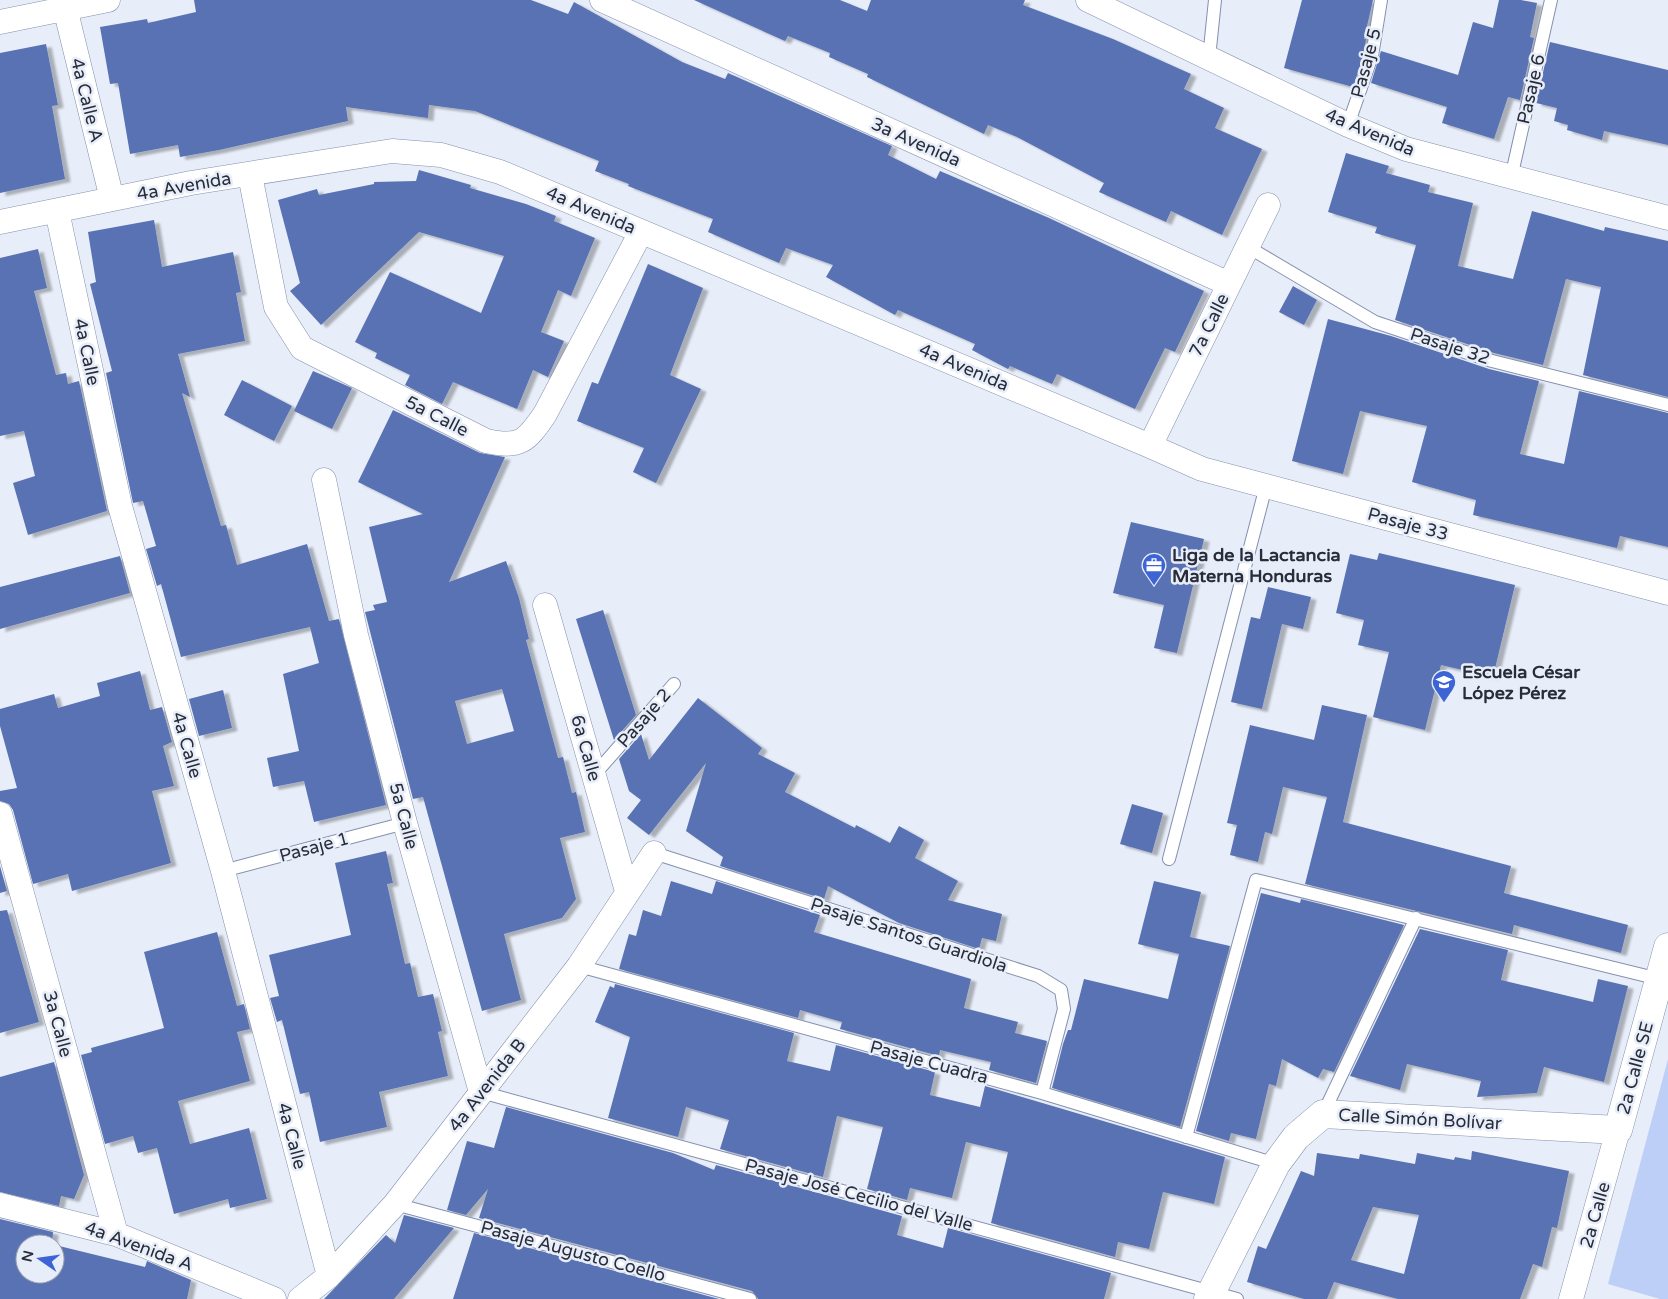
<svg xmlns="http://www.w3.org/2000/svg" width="1668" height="1299" font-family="'Varela Round',sans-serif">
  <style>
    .green { fill: #bdcff6 }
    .building { fill: #5872b3; fill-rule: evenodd; filter: url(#shadow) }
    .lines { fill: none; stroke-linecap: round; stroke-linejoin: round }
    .service-casing { stroke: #8490ad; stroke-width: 14 }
    .minor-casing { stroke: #8490ad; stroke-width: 25 }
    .tertiary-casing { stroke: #8490ad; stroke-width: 29 }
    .service { stroke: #fff; stroke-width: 12 }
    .minor { stroke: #fff; stroke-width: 24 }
    .tertiary { stroke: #fff; stroke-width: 28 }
    .labels { text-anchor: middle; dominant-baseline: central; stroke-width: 5; stroke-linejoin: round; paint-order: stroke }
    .street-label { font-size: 18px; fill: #282d39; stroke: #e7edf9 }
    .poi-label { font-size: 18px; font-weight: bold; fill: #282d39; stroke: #e7edf9; text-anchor: start }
  </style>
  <defs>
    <filter id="shadow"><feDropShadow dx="5.5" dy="3" stdDeviation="1" flood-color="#0004"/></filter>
  </defs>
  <rect width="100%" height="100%" fill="#e7edf9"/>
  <path class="green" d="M1668 1059V1299H1660L1608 1284Z"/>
  <path class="building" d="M194 0H531L568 14 574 2 682 62 725 79 728 73 892 146 888 155 936 179 940 171 1049 218 1204 291 1175 352 1165 348 1135 409 1057 374 1052 384 1010 366 1008 369 972 350 975 344 898 310 895 315 826 277 833 265 786 248 779 263 708 232 713 219 628 186 629 184 595 171 599 161 475 111 429 105 428 118 346 107 348 121 219 150 180 157 178 145 130 154 118 83 110 84 100 27 147 19 148 23 196 12Z
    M694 0H840L867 11 871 0H1025L1023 5 1113 39 1191 74 1184 89 1224 108 1215 128 1262 149 1222 235 1171 211 1166 222 1099 192 1104 183 1017 137 988 125 984 134 867 77 868 74 829 57 830 53 788 36 785 41Z
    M1302 0H1373L1364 39H1366L1364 54 1353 87 1284 68Z
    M1499 0H1521L1537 3 1530 37 1534 38 1520 100 1508 97 1494 139 1442 123 1447 107 1371 83 1381 51 1458 75 1473 22 1493 28Z
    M1550 42 1668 70V145L1604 131 1602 140 1567 130 1568 125 1554 121 1557 108 1536 103Z
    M46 44 58 105 52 106 65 179 0 193V53Z
    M1346 153 1389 166 1386 173 1430 185 1428 192 1473 203 1458 266 1513 279 1532 211 1604 231 1605 227 1668 241V397L1583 375 1601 287 1566 279 1543 365 1494 353 1395 320 1416 245 1375 233 1377 227 1328 212Z
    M419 170 471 185 470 188 526 204 556 216 554 221 595 238 571 296 558 290 541 332 564 341 548 377 533 370 517 409 453 382 442 404 405 385 410 375 375 358 377 353 355 342 390 272 481 313 504 256 419 232 321 325 290 291 300 283 278 200 317 189 319 195 374 184V182L416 181Z
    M154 220 162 267 233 252 241 292 236 293 245 341 178 354 190 397 182 393 221 526 226 525 237 565 307 544 329 621 339 619 386 805 314 822 304 781 273 787 267 758 299 751 283 674 319 663 310 627 181 657 161 584 157 586 146 549 156 546 143 501 133 503 106 373 112 371 90 284 96 282 88 232Z
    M38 249 47 288 34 291 56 375 66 373 68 384 79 381 107 511 28 535 13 483 35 476 24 431 0 436V258Z
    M648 264 703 288 670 375 701 389 656 483 633 472 644 448 577 421 592 382 598 384Z
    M1293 286 1317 300 1304 325 1279 312Z
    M1328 319 1391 336 1489 369 1539 381 1520 454 1564 464 1579 391 1668 413V547L1620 536 1617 548 1473 515 1476 500 1412 482 1427 426 1360 411 1343 474 1292 461Z
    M313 371 352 388 332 429 294 411Z
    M242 380 292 406 274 441 224 415Z
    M393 410 480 453 505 457 449 582 506 561 519 598 529 639 526 640 558 758 563 757 572 793 576 792 585 832 560 838 576 899 562 918 504 934 521 1000 482 1011 423 797 413 799 365 612 375 610 373 605 387 602 369 527 423 514 358 482ZM502 689 514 731 467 744 455 701Z
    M1131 522 1204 539 1177 653 1154 648 1164 605 1113 593Z
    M1379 553 1515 585 1493 677 1441 665 1425 730 1373 717 1389 652 1358 645 1364 620 1336 613 1350 554 1377 560Z
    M120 556 130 593 0 629V587Z
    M1268 587 1311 597 1303 629 1282 624 1262 709 1231 702 1251 617 1260 619Z
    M603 610 636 715 614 740 576 619Z
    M140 671 150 710 162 707 172 742 163 746 174 786 152 791 171 863 72 891 68 874 33 884 13 810 9 804 0 801V791L17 788 0 726V709L54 694 58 708 100 696 97 683Z
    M223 690 232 728 199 736 189 699Z
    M698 698 762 748 758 754 795 773 785 792 855 828 856 825 890 843 899 826 924 840 915 858 958 881 948 900 1002 914 996 941 982 938 979 949 899 923 828 886 824 899 720 866 723 857 686 831 706 763 649 835 627 818 641 800 629 791 619 759 641 734 649 760Z
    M1322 705 1367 715 1343 822 1511 866 1504 893 1628 925 1621 953 1514 925 1512 934 1305 884 1327 797 1283 787 1272 834 1265 832 1258 862 1230 855 1237 825 1227 823 1250 725 1314 740Z
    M1132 804 1163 813 1152 853 1120 844Z
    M386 851 393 883 387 884 405 964 410 963 418 997 433 994 442 1031 438 1032 448 1076 379 1092 387 1127 320 1142 309 1092 300 1094 282 1020 277 1022 270 998 279 996 269 955 351 935 335 863Z
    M0 866 7 891 0 893Z
    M671 881 712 894 716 881 820 915 814 932 971 979 964 1008 1018 1022 1015 1033 1047 1041 1036 1083 989 1070 991 1062 940 1050 939 1056 840 1029 842 1022 800 1010 798 1018 619 969 629 934 636 936 643 910 661 916Z
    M1154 881 1201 892 1190 937 1230 946 1180 1127 1052 1088 1063 1044 1068 1030H1071L1084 979 1168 999 1179 954 1138 944Z
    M1261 893 1300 903 1301 899 1404 925 1334 1072 1323 1069 1318 1078 1282 1059 1276 1086 1269 1084 1256 1139 1231 1133 1229 1141 1196 1131Z
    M7 910 39 1022 0 1033V911Z
    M1420 929 1508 950 1501 980 1593 1002 1598 979 1628 986 1604 1082 1544 1067 1537 1093 1477 1097 1481 1081 1407 1064 1400 1090 1350 1076Z
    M217 932 237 1006 244 1004 250 1029 237 1032 250 1081 178 1101 190 1144 249 1128 267 1199 230 1208 228 1199 174 1214 157 1148 138 1153 133 1136 105 1144 81 1055 92 1052 91 1048 164 1028 144 952Z
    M615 984 794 1033 787 1061 830 1071 836 1045 935 1072 930 1095 980 1107 985 1086 1225 1157 1214 1204 1163 1192 1149 1249 1118 1242 1115 1257 991 1223 1008 1152 966 1142 952 1198 910 1188 907 1200 867 1189 883 1127 837 1116 823 1177 720 1149 729 1120 686 1107 678 1137 608 1118 630 1037 595 1022 610 986 614 988Z
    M54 1062 84 1175 74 1199 61 1196 59 1206 0 1192V1077Z
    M506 1107 673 1153 714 1170 716 1165 902 1216 897 1235 943 1248 948 1228 1111 1273 1104 1299H758L752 1291 479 1218 488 1189 466 1215 447 1210 467 1141 494 1148Z
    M1472 1151 1569 1171 1557 1228 1552 1227 1542 1267 1533 1264 1520 1299H1398L1334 1282 1327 1299H1304L1247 1282 1258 1246 1266 1249 1301 1171 1314 1176 1317 1153 1359 1159 1360 1154 1415 1164 1417 1153 1454 1160 1455 1157 1471 1160ZM1373 1207 1419 1215 1404 1274 1351 1260Z
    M404 1215 454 1228 394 1299H324L386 1235 395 1243Z
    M0 1219 53 1232 52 1244H25V1274H55V1245L145 1267 147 1261 191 1280 187 1299H0Z
    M474 1233 719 1299H453Z"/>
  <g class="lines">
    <g class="service-casing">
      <path id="service" d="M1209 58 1215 0
        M1348 125 1372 56 1381 0
        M1511 178 1551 0
        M1248 247 1375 322 1492 361 1668 405
        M594 775 674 684
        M654 853 1038 976 1061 990 1064 1009 1042 1093
        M1169 859 1266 486
        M223 871 405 823
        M579 966 1042 1093 1276 1164
        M481 1092 1237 1299
        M1323 1114 1416 918
        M1186 1137 1256 880 1659 979
        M395 1204 750 1299"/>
    </g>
    <g class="minor-casing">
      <path id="minor" d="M63 0 112 199
        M602 0 1229 284
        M1088 0 1348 125 1406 149 1668 218
        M0 22 108 0
        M250 175 276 307 302 348 486 441C520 448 526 442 545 414L641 232
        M57 211 120 506 223 871 329 1276
        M0 222 191 183 392 151 441 155 500 172 1150 446 1202 469 1668 593
        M1150 446 1268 205
        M324 480 356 635 405 823 481 1092
        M545 605 627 891
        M0 814 116 1234
        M0 1205 116 1234 274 1299
        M300 1299 329 1276 395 1204 579 966 654 853
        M1571 1299 1618 1130"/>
    </g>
    <g class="tertiary-casing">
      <path id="tertiary" d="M1208 1299 1276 1164 1296 1137 1323 1114 1618 1130 1668 947"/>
    </g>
    <use href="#service" class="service"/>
    <use href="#minor" class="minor"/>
    <use href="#tertiary" class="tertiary"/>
  </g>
  <defs>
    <g id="office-pin" transform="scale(1.25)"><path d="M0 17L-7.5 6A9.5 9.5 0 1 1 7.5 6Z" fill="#3d64d5" stroke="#e7edf9"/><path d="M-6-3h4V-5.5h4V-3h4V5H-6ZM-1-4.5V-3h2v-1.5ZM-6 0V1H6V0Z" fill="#fff"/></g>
    <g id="school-pin" transform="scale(1.25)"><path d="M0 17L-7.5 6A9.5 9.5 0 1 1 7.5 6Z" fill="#3d64d5" stroke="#e7edf9"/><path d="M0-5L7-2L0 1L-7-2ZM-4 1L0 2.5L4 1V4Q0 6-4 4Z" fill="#fff"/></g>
  </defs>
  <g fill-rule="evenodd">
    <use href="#office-pin" x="1154" y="565"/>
    <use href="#school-pin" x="1444" y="682"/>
  </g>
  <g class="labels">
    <g class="street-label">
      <text transform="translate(1366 63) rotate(-75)">Pasaje 5</text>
      <text transform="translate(1531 89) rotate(-77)">Pasaje 6</text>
      <text transform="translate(87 100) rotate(76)">4a Calle A</text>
      <text transform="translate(1370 132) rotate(23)">4a Avenida</text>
      <text transform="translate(916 142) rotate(24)">3a Avenida</text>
      <text transform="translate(184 186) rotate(-10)">4a Avenida</text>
      <text transform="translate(591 210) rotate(23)">4a Avenida</text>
      <text transform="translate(1209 325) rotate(-64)">7a Calle</text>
      <text transform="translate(1450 346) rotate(18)">Pasaje 32</text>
      <text transform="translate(87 352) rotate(78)">4a Calle</text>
      <text transform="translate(964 367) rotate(23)">4a Avenida</text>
      <text transform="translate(437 416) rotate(27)">5a Calle</text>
      <text transform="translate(1408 524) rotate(15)">Pasaje 33</text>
      <text transform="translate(644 718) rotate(-49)">Pasaje 2</text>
      <text transform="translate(187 745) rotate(74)">4a Calle</text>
      <text transform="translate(586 748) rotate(74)">6a Calle</text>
      <text transform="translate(404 816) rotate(75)">5a Calle</text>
      <text transform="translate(314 847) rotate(-15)">Pasaje 1</text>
      <text transform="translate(909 935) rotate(18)">Pasaje Santos Guardiola</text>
      <text transform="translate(58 1024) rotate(75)">3a Calle</text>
      <text transform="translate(929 1062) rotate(15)">Pasaje Cuadra</text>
      <text transform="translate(1635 1068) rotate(-75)">2a Calle SE</text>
      <text transform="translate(487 1085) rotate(-52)">4a Avenida B</text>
      <text transform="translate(1420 1119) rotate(3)">Calle Simón Bolívar</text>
      <text transform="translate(292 1136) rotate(75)">4a Calle</text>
      <text transform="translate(859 1195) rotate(15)">Pasaje José Cecilio del Valle</text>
      <text transform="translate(1595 1215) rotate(-74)">2a Calle</text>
      <text transform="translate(139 1246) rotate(20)">4a Avenida A</text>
      <text transform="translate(573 1251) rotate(15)">Pasaje Augusto Coello</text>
    </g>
    <g class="poi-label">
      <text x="1172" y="555">Liga de la Lactancia<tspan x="1172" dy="21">Materna Honduras</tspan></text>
      <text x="1462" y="672">Escuela César<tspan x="1462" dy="21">López Pérez</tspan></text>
    </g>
  </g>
  <g transform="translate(40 1259) rotate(283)"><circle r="24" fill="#e7edf9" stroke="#9ba0ac"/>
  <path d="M0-4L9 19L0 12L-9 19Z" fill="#3d64d5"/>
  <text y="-8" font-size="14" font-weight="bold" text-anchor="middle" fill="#282d39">N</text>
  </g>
</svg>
